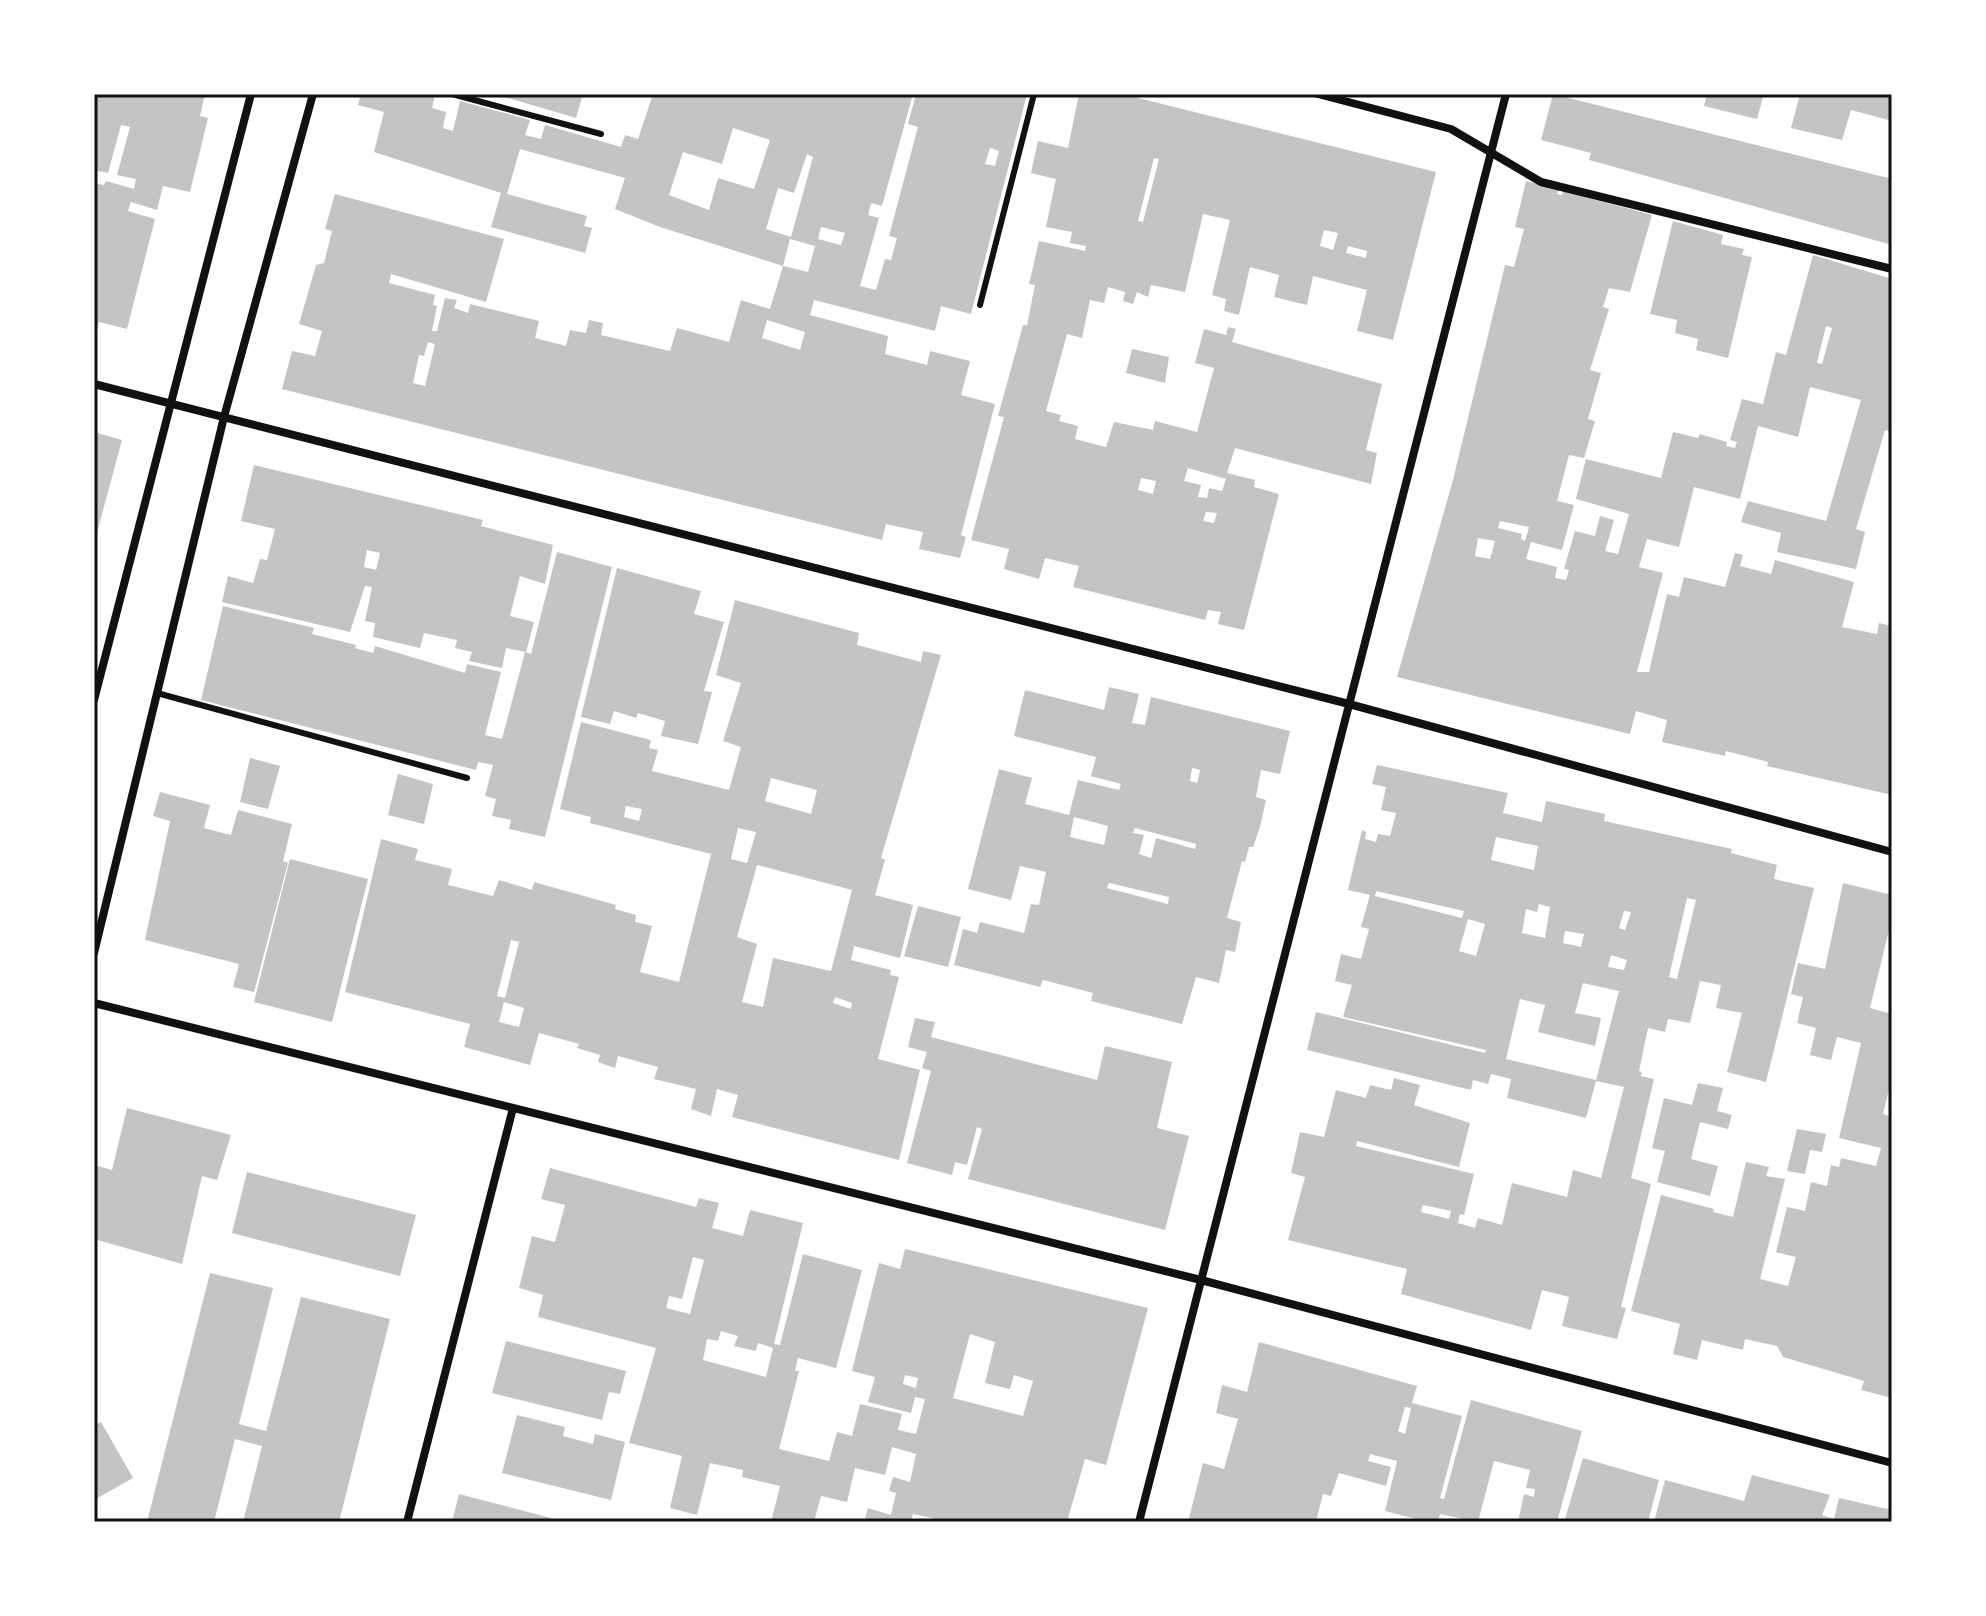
<svg xmlns="http://www.w3.org/2000/svg" width="1986" height="1616" font-family="'Work Sans',sans-serif">
  <style>
    .building { fill: #c4c4c4; fill-rule: evenodd }
    .lines { fill: none; stroke-linecap: round; stroke-linejoin: round }
    .service { stroke: #111; stroke-width: 6 }
    .minor { stroke: #111; stroke-width: 8 }
    .neatline { fill: none; stroke: #111; stroke-width: 3 }
  </style>
  <rect width="100%" height="100%" fill="#fff"/>
  <path class="building" d="M94 94H205L200 116 208 118 190 192 163 186 157 210 131 202 128 211 155 219 127 329 99 322 95 338 94 183 104 185 106 181 134 189 136 179 117 175 130 127 121 125 108 173 94 170Z
    M361 94 435 95 432 108 446 112 443 128 453 131 460 101 530 120 525 135 541 139 545 125 621 147 625 135 638 139 652 97 643 94H913L882 206 871 203 868 215 879 218 860 286 876 290 885 259 891 260 897 238 889 236 918 127 908 124 916 94H1027L971 314 941 306 935 331 814 300 810 315 888 336 885 354 927 365 930 351 970 361 961 395 995 404 961 535 966 537 960 558 919 549 923 532 886 524 882 540 282 389 292 351 315 356 322 331 299 324 316 265 324 263 332 231 325 229 335 194 504 239 486 302 391 274 389 283 435 295 433 305 437 306 432 331H437L445 298 457 300 454 308 468 313 470 304 539 321 535 338 566 346 570 330 586 333 589 320 603 323 601 335 670 351 677 328 729 342 741 300 770 309 783 266 808 272 815 246 790 239 783 266 660 227 615 209 625 178 520 149 507 194 587 216 584 226 592 228 585 253 491 227 501 193 374 152 384 112 358 105ZM733 128 770 140 754 189 718 178 709 210 669 195 683 152 722 164ZM990 148 999 151 995 166 985 164ZM807 154 813 157 791 237 766 229 778 188 794 193ZM821 227 845 233 841 245 818 239ZM767 320 805 332 800 350 762 338ZM428 342 435 344 425 386 413 383 419 355 424 356Z
    M494 94H583L576 118Z
    M1079 94H1122L1436 172 1393 340 1357 331 1367 290 1313 276 1307 305 1274 297 1279 275 1250 267 1239 315 1224 311 1226 299 1212 295 1230 220 1203 214 1185 292 1151 285 1148 297 1137 292 1133 304 1123 301 1125 292 1108 287 1104 303 1090 300 1082 338 1067 334 1046 411 1061 415 1059 421 1078 426 1075 439 1106 447 1114 422 1153 430 1155 421 1197 432 1214 368 1195 363 1204 329 1226 335 1228 327 1236 329 1232 342 1382 384 1366 450 1377 453 1371 484 1235 448 1227 473 1255 480 1254 487 1279 494 1244 630 1218 624 1221 612 1208 610 1205 620 1073 587 1079 566 1045 558 1039 579 1004 569 1009 549 971 540 1004 417 998 416 1023 325H1027L1035 285 1029 284 1039 241 1085 251 1086 246 1070 243 1072 232 1046 227 1056 179 1031 173 1038 141 1068 148ZM1154 158 1159 159 1143 222 1138 221ZM1324 230 1338 233 1333 250 1320 246ZM1348 246 1367 251 1366 258 1346 253ZM1188 468 1226 479 1222 491 1209 488 1207 498 1198 497 1201 485 1184 481ZM1141 478 1156 481 1153 494 1138 490ZM1206 512 1217 513 1214 523 1203 521Z
    M1553 94 1892 179V245L1611 166 1589 160 1591 153 1541 140Z
    M1707 94H1764L1757 119 1704 106Z
    M1800 94H1892V121L1851 110 1842 140 1791 128Z
    M1526 181 1559 190 1557 194 1562 195 1563 191 1652 215 1630 292 1609 288 1603 307 1609 309 1590 370 1601 373 1588 419 1595 421 1584 458 1569 455 1557 501 1574 505 1562 550 1531 542 1526 559 1557 567 1555 578 1566 580 1569 570 1564 569 1575 531 1595 536 1600 516 1614 520 1605 551 1618 554 1629 514 1576 499 1586 459 1661 478 1673 432 1698 438 1700 434 1727 442 1726 446 1735 448 1737 442 1730 440 1742 399 1763 404 1776 352 1786 355 1813 255 1892 279V432L1885 430 1856 529 1865 532 1856 569 1777 552 1781 533 1741 522 1748 501 1826 521 1861 400 1810 387 1798 437 1758 426 1740 499 1694 487 1679 547 1647 539 1639 567 1663 573 1637 672H1649L1667 594 1679 597 1684 577 1725 587 1735 553 1743 555 1740 566 1771 574 1775 560 1854 582 1842 627 1877 634 1879 623 1892 626V795L1767 766 1768 762 1726 751 1725 756 1662 742 1667 720 1636 711 1630 734 1397 677 1453 480 1505 265 1514 267 1524 229 1515 227ZM1826 326 1832 328 1822 364 1817 363ZM1500 521 1529 527 1525 541 1521 539 1522 534 1498 528ZM1478 538 1495 541 1490 559 1475 556Z
    M1673 221 1723 235 1721 244 1744 249 1742 255 1752 257 1728 358 1696 350 1698 339 1675 333 1677 320 1650 314Z
    M1132 349 1169 357 1165 383 1126 373Z
    M94 432 122 440 95 540H94Z
    M254 465 483 520 481 526 553 545 545 584 520 576 510 616 534 622 526 652 506 648 502 668 469 661 472 652 455 648 457 640 424 633 420 648 373 637 375 623 365 621 372 587 365 586 350 632 222 602 228 576 253 583 260 559 267 560 275 529 241 521ZM367 550 380 553 376 570 364 567Z
    M557 552 612 567 545 837 509 829 511 820 492 816 496 799 485 796 493 765 478 762 476 770 201 700 223 606 314 628 312 634 356 645 355 648 373 653 375 646 465 673 467 664 501 672 485 735 502 739 525 652 531 654Z
    M617 568 701 591 694 614 724 622 704 691 712 692 698 744 661 736 665 721 638 713 636 718 614 711 610 724 581 717Z
    M735 600 859 633 857 645 921 662 923 651 941 655 881 858 885 860 875 895 913 905 900 958 854 946 851 960 891 970 890 975 899 977 878 1059 920 1070 899 1160 732 1117 738 1095 717 1089 711 1116 691 1109 696 1089 654 1079 658 1067 618 1056 615 1068 598 1062 600 1055 577 1048 579 1044 539 1033 530 1065 464 1047 470 1024 345 992 381 839 418 849 415 860 452 869 448 885 493 896 499 880 532 890 534 882 616 905 615 909 636 915 635 922 652 926 640 972 679 982 711 854 590 823 591 817 560 809 581 722 651 740 649 748 658 750 652 771 729 790 741 747 723 741 741 683 716 675ZM771 778 817 790 811 814 765 801ZM626 806 642 809 639 821 624 817ZM738 828 756 832 747 863 731 859ZM757 865 852 890 831 971 773 958 763 1007 742 1002 757 944 737 937ZM511 940 519 942 505 998 497 996ZM835 997 852 1003 851 1009 833 1003ZM504 1002 524 1008 519 1027 499 1022Z
    M1109 687 1139 694 1132 723 1145 725 1151 697 1290 731 1280 774 1261 770 1256 797 1266 800 1260 827 1253 847H1249L1245 862 1242 861 1227 918 1241 922 1235 952 1226 950 1219 983 1196 977 1182 1024 1091 1001 1093 993 1043 980 1040 987 954 965 963 929 977 933 980 922 1024 933 1031 904 1039 905 1046 872 1020 866 1011 900 968 889 999 769 1032 778 1025 804 1069 815 1078 780 1119 790 1121 784 1091 776 1096 757 1014 736 1025 690 1104 710ZM1192 768 1200 770 1197 783 1190 781ZM1074 817 1108 826 1104 845 1070 837ZM1135 828 1196 844 1195 849 1156 838 1151 858 1139 854 1144 835 1133 833ZM1109 883 1169 897 1168 904 1107 888Z
    M250 758 280 766 268 809 240 802Z
    M1377 765 1508 793 1503 813 1542 822 1546 801 1605 814 1604 821 1732 849 1731 853 1777 865 1774 879 1814 888 1766 1082 1727 1072 1742 1013 1716 1008 1721 985 1700 981 1690 1023 1668 1019 1665 1032 1648 1028 1639 1071 1642 1072 1641 1076 1654 1079 1631 1178 1651 1184 1621 1307 1626 1308 1617 1339 1562 1326 1569 1297 1542 1290 1531 1330 1401 1294 1407 1269 1288 1240 1305 1177 1291 1173 1300 1132 1324 1137 1336 1090 1366 1098 1370 1085 1391 1090 1394 1078 1420 1085 1414 1105 1470 1123 1459 1167 1357 1141 1356 1146 1474 1174 1464 1215 1460 1214 1458 1223 1475 1228 1478 1218 1502 1225 1512 1183 1567 1197 1573 1170 1601 1178 1624 1087 1596 1081 1586 1118 1507 1098 1511 1079 1491 1074 1488 1084 1473 1080 1471 1090 1307 1050 1316 1012 1485 1053 1486 1050 1343 1017 1352 985 1335 981 1341 954 1361 959 1369 929 1361 927 1370 895 1348 890 1362 830 1366 832 1365 839 1376 842 1378 834 1390 836 1396 813 1381 810 1386 787 1372 784ZM1496 837 1538 846 1534 870 1491 860ZM1376 891 1464 911 1462 918 1375 896ZM1687 898 1696 900 1677 979 1669 977ZM1539 904 1550 907 1545 938 1522 933 1526 909 1537 912ZM1624 911 1631 912 1625 930 1619 928ZM1468 919 1485 924 1476 956 1459 951ZM1565 931 1584 934 1581 947 1563 943ZM1611 955 1627 960 1624 970 1608 967ZM1583 983 1619 991 1596 1080 1506 1059 1520 999 1545 1005 1538 1032 1595 1046 1601 1018 1575 1013ZM1423 1205 1451 1211 1449 1219 1421 1212Z
    M398 774 433 784 424 824 388 815Z
    M160 792 210 805 204 828 231 835 238 810 292 824 283 861 288 863 254 992 233 987 239 964 145 940 170 821 153 816Z
    M290 859 368 879 332 1022 254 1002Z
    M1843 883 1892 895V918L1870 1008 1892 1014V1077L1883 1114 1889 1116 1892 1107V1398L1861 1390 1864 1381 1783 1357 1777 1346 1745 1339 1743 1350 1702 1340 1697 1360 1673 1354 1680 1324 1631 1311 1661 1195 1714 1209 1713 1212 1733 1217 1746 1162 1769 1167 1766 1176 1785 1179 1760 1279 1788 1286 1796 1257 1776 1252 1787 1207 1805 1211 1811 1182 1827 1186 1831 1165 1839 1167 1841 1158 1876 1166 1881 1148 1839 1138 1861 1043 1837 1037 1831 1060 1810 1055 1816 1028 1797 1023 1803 997 1791 994 1798 963 1825 969Z
    M918 906 961 917 948 967 904 956Z
    M915 1018 935 1022 931 1037 1097 1080 1105 1046 1172 1062 1157 1128 1189 1136 1165 1230 968 1179 982 1129 977 1127 967 1165 955 1162 952 1175 907 1163 931 1071 922 1068 927 1052 908 1047Z
    M1698 1083 1723 1088 1717 1111 1732 1115 1728 1129 1700 1122 1691 1159 1718 1166 1710 1196 1657 1182 1665 1151 1652 1148 1664 1098 1692 1105Z
    M127 1108 231 1135 217 1180 202 1176 182 1264 94 1239V1165L112 1170Z
    M1797 1129 1826 1134 1822 1152 1810 1150 1805 1174 1787 1171Z
    M550 1168 696 1207 699 1198 719 1203 712 1228 743 1236 750 1210 803 1223 774 1344 780 1345 803 1254 862 1270 836 1368 798 1358 795 1371H799L779 1449 829 1461 837 1432 852 1436 860 1404 902 1414 898 1430 916 1434 925 1399 915 1397 911 1413 868 1402 875 1377 852 1371 879 1263 900 1269 905 1249 1148 1308 1106 1465 1085 1459 1067 1522H950L913 1514 911 1522H864L868 1508 891 1515 896 1493 889 1491 893 1477 910 1482 916 1454 892 1447 885 1475 855 1468 847 1502 821 1496 814 1522H771L780 1486 742 1477 743 1470 710 1463 697 1515 670 1508 682 1456 629 1443 656 1348 538 1317 543 1295 519 1288 532 1236 555 1242 565 1205 541 1199ZM693 1257 704 1260 690 1314 666 1308 669 1296 682 1299ZM721 1331 738 1336 734 1346 756 1351 758 1343 773 1348 766 1377 703 1360 707 1339 718 1341ZM970 1334 995 1342 985 1383 1010 1389 1014 1375 1033 1381 1023 1416 953 1398ZM905 1375 918 1378 916 1388 903 1384Z
    M247 1172 416 1215 400 1276 232 1233Z
    M210 1273 273 1288 239 1424 266 1431 301 1297 390 1319 339 1522H243L262 1446 235 1439 214 1522H147Z
    M506 1341 626 1371 620 1394 609 1392 602 1420 492 1393Z
    M1259 1342 1417 1386 1412 1403 1462 1416 1440 1498 1444 1499 1471 1400 1582 1431 1557 1522H1518L1524 1494 1534 1497 1535 1489 1526 1488 1530 1470 1494 1461 1478 1522 1440 1514 1438 1522H1428L1385 1511 1397 1461 1370 1454 1368 1461 1391 1467 1386 1486 1339 1473 1331 1496 1323 1494 1316 1522H1188L1203 1463 1224 1469 1238 1419 1216 1413 1222 1385 1247 1392ZM1405 1407 1411 1408 1405 1434 1398 1431Z
    M517 1415 565 1427 563 1436 593 1444 595 1434 625 1442 611 1500 502 1473Z
    M101 1422 133 1478 94 1500V1426Z
    M1583 1458 1659 1480 1648 1522H1564Z
    M1752 1475 1830 1495 1822 1515 1834 1519 1839 1498 1892 1510V1522H1654L1665 1480 1744 1501Z
    M459 1494 551 1518 550 1522H452Z"/>
  <g class="lines">
    <path class="service" d="M452 94 601 134
      M980 305 1034 94
      M157 693 467 778"/>
    <path class="minor" d="M1318 94 1451 129 1541 182 1892 269
      M94 384 1349 704 1892 852
      M94 700 251 94
      M94 953 224 417 313 94
      M94 1003 1201 1280 1892 1463
      M407 1522 513 1108
      M1139 1522 1506 94"/>
  </g>
  <rect width="1986" height="1616" fill="none" stroke="#ffffff" stroke-width="192"/>
  <rect x="96" y="96" width="1794" height="1424" class="neatline"/>
</svg>
